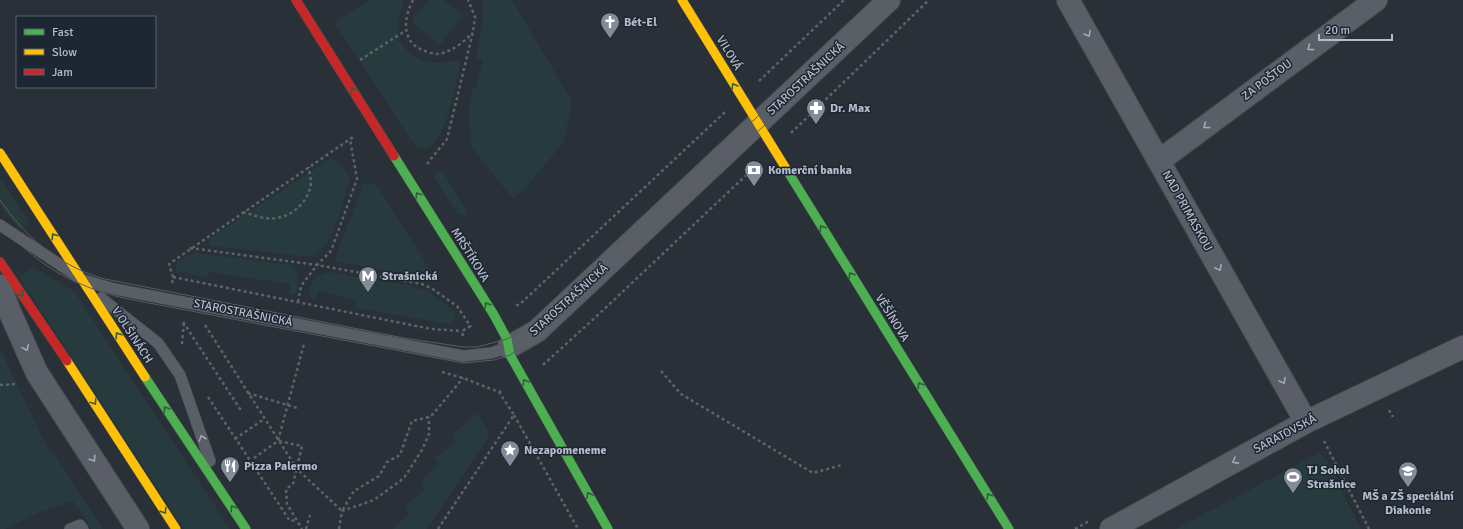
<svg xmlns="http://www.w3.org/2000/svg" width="1463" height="529" font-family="Signika,sans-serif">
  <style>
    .green { fill: #273a3e }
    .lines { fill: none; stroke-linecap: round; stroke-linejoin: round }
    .lane-casing { stroke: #484c53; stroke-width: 12 }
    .street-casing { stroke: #484c53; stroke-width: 24 }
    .fast-casing { stroke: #484c53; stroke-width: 10 }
    .slow-casing { stroke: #484c53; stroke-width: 10 }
    .jam-casing { stroke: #484c53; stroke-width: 10 }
    .path { stroke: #5d636a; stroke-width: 2.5; stroke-dasharray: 3 3; stroke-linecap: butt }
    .lane { stroke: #5a5e66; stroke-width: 11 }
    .street { stroke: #5a5e66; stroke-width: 22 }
    .fast { stroke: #4caf50; stroke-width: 9 }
    .slow { stroke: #ffc107; stroke-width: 9 }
    .jam { stroke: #c62828; stroke-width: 9 }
    .tram { stroke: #595d64; stroke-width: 1 }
    .oneway { stroke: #a2a9b5 }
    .oneway2 { stroke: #305d3f }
    .labels { text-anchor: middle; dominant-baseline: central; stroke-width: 3; stroke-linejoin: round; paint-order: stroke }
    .poi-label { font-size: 12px; font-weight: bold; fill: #b4bcc9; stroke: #1d2633; text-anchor: start }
    .street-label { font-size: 12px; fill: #b4bcc9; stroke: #1d2633 }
  </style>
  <rect width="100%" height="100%" fill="#2a3038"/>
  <path class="green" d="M370 0H404C401 9 398 20 398 30 399 50 419 63 437 63 445 63 451 59 458 61L460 66C456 83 441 176 411 140L334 22Z
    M429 0H444L463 15 440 45 411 21Z
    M482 0H512L572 101 564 142 524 190 512 198 472 148 468 111 473 88H476L483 60 476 58C480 38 484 20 482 0Z
    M331 158C340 163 347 170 350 180 344 198 334 241 319 252 314 256 308 256 302 256L210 246 209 239Z
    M438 170H441L444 174 468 212 462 216 456 212 435 179V172Z
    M0 178 29 222 20 230 0 205Z
    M366 182 376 184 436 279 435 283H433L418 276 338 262 335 258 363 185Z
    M195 253 292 265C300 273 298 281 297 292L292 295 289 294 290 284 209 272 207 278 176 271V263L188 255Z
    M33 267 74 291 230 529H184L19 277Z
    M328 272 408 285 429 292 451 309 455 314V321L449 324 355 308 357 300 318 291 316 299 309 297C311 282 312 277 328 272Z
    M0 349 51 455H55L103 529H92L73 501 38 513 5 529H0Z
    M477 413 490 434 427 529H392L410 514 405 506 424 490 422 480 439 464 435 457 456 443 452 435Z
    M1319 453 1326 459 1361 529H1176Z"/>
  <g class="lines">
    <g class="lane-casing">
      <path id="lane" d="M0 225 83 280 115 289 463 356 491 353 509 347
        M101 298 158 343 180 375 210 461
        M70 529 80 525 83 529"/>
    </g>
    <g class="street-casing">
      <path id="street" d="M1068 0 1306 422
        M1159 161 1376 0
        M0 286 9 310 37 373 138 529
        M509 347 537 331 889 0
        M1111 529 1306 422 1463 347"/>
    </g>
    <g class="fast-casing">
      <path id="fast" d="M394 156 494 315 507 339 510 355 608 529
        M785 167 1009 529
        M145 377 246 529"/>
    </g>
    <g class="slow-casing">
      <path id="slow" d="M682 0 785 167
        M0 153 145 377
        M67 361 176 529"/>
    </g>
    <g class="jam-casing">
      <path id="jam" d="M296 0 394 156
        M0 262 67 361"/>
    </g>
    <path class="path" d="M413 0C403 19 401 43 425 51 428 52 433 54 437 54 451 53 463 42 473 33
      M360 60 405 31
      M759 81 844 0
      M791 133 929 0
      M427 164 447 139 473 32 475 17 468 0
      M243 212C253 215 265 220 276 218 294 216 309 200 311 183 311 178 309 172 309 167
      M190 248 317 265 422 284 431 288 457 306 471 327
      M173 277 431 329 462 331
      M172 283 173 277 169 264 350 139
      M298 302 301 286 317 265 331 251 357 179 350 139 355 136
      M516 305H519L533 292 725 112
      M183 322 242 412
      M205 325 297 469 342 511 354 491 379 476 387 462 400 455 412 421 429 417 433 414 463 378
      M463 336 462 331 471 326
      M182 344 184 322
      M543 365 599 314 757 165
      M661 371 681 394 813 473 842 465
      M442 372 463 378 499 392 503 391
      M0 385 17 384
      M248 393 297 408
      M208 397 290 521 296 520
      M1389 410 1393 417
      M514 415 578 529
      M235 439 264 419
      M279 441 302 446 293 484 286 489 287 504 302 529
      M1324 441 1369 529
      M254 458 278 441 304 344
      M306 529 310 515
      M339 529 342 511 374 500 404 478 422 450 429 434V417
      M438 529 514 415 499 392
      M1075 529 1089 521"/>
    <use href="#lane" class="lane"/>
    <use href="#street" class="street"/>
    <use href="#fast" class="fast"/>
    <use href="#slow" class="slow"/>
    <use href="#jam" class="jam"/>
    <path class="tram" d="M0 200C20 229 44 253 76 268 85 273 95 276 105 279L404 338 463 347H477L507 339 526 329 726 144 755 119 882 0
      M0 221C31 263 74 286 123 298L463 363 494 360 510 355 538 338 898 0"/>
  </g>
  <defs><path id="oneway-chevron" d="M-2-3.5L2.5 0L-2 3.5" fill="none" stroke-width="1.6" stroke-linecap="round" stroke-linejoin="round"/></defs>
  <g class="oneway">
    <use href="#oneway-chevron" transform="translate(1088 34) rotate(61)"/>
    <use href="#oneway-chevron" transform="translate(1310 48) rotate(143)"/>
    <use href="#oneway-chevron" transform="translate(1206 126) rotate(143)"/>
    <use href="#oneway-chevron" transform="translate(1219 268) rotate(61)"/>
    <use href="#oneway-chevron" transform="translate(26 348) rotate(66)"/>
    <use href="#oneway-chevron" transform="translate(1283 381) rotate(61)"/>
    <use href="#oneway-chevron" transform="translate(202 438) rotate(-109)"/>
    <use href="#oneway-chevron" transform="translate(93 459) rotate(57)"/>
    <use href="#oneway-chevron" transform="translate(1235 461) rotate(151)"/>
  </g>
  <g class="oneway2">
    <use href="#oneway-chevron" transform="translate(734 86) rotate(-121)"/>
    <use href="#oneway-chevron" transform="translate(353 90) rotate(-122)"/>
    <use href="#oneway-chevron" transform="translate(418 195) rotate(-122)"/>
    <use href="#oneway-chevron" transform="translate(822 228) rotate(-122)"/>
    <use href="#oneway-chevron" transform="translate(54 236) rotate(-123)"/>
    <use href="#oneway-chevron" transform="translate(851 275) rotate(-122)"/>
    <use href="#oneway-chevron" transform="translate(21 294) rotate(57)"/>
    <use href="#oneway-chevron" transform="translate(487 305) rotate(-122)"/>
    <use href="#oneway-chevron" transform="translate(118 335) rotate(-123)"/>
    <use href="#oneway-chevron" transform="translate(525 382) rotate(-120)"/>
    <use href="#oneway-chevron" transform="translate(920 385) rotate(-122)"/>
    <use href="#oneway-chevron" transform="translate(94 402) rotate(57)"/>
    <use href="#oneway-chevron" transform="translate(166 409) rotate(-124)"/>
    <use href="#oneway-chevron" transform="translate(589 495) rotate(-119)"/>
    <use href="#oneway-chevron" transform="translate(989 496) rotate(-122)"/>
    <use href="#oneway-chevron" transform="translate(233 508) rotate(-123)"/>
    <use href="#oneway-chevron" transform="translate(164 511) rotate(57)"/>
  </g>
  <defs>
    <g id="church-pin" transform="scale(1)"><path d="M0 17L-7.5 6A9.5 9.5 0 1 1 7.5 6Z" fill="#848b96" stroke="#1d2633"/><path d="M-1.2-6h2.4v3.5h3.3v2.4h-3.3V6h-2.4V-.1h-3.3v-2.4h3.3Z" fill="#fff"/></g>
    <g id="pharmacy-pin" transform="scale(1)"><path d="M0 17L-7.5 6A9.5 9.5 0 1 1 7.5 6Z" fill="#848b96" stroke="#1d2633"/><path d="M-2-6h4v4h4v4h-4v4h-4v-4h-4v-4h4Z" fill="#fff"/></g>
    <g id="bank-pin" transform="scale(1)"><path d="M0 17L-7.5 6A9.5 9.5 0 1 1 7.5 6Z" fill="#848b96" stroke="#1d2633"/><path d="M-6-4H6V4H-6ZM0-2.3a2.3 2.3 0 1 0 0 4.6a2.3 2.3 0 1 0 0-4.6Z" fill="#fff"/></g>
    <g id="metro-pin" transform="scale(1)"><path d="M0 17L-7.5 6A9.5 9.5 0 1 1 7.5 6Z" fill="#848b96" stroke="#1d2633"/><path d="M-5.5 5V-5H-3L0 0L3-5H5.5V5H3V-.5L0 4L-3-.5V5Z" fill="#fff"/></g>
    <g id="sight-pin" transform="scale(1)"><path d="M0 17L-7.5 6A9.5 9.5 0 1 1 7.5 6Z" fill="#848b96" stroke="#1d2633"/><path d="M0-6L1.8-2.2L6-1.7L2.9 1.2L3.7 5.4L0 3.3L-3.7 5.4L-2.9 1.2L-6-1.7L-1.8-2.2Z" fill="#fff"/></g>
    <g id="restaurant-pin" transform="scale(1)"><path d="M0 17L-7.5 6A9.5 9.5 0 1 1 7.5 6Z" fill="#848b96" stroke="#1d2633"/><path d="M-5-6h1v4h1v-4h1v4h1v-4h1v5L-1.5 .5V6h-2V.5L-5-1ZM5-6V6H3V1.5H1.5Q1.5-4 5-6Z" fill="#fff"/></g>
    <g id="school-pin" transform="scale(1)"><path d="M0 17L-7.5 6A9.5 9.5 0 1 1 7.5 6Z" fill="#848b96" stroke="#1d2633"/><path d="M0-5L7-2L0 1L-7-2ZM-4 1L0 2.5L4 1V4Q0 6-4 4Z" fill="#fff"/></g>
    <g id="stadium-pin" transform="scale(1)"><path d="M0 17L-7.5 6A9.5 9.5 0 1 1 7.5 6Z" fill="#848b96" stroke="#1d2633"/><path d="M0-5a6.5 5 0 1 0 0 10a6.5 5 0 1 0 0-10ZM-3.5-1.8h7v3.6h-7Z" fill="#fff"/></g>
  </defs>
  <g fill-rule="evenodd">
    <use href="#church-pin" x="610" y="22"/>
    <use href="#pharmacy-pin" x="816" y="108"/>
    <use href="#bank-pin" x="754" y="170"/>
    <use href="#metro-pin" x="368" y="276"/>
    <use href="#sight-pin" x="510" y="450"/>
    <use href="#restaurant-pin" x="230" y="466"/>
    <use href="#school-pin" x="1408" y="471"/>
    <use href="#stadium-pin" x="1293" y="477"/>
  </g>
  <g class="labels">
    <g class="poi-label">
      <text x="624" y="22">Bét-El</text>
      <text x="830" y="108">Dr. Max</text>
      <text x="768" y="170">Komerční banka</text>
      <text x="382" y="276">Strašnická</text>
      <text x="524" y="450">Nezapomeneme</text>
      <text x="244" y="466">Pizza Palermo</text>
      <text x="1307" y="470">TJ Sokol<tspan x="1307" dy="14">Strašnice</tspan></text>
      <text x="1408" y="496" text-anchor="middle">MŠ a ZŠ speciální<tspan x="1408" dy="14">Diakonie</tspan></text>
    </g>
    <g class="street-label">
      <text transform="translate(729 53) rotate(59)">VILOVÁ</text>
      <text transform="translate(806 79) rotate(-43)">STAROSTRAŠNICKÁ</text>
      <text transform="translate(1267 80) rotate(-37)">ZA POŠTOU</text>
      <text transform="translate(1187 211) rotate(61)">NAD PRIMASKOU</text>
      <text transform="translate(470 255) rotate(58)">MRŠTÍKOVA</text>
      <text transform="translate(569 300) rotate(-42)">STAROSTRAŠNICKÁ</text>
      <text transform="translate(243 313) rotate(11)">STAROSTRAŠNICKÁ</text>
      <text transform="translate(892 318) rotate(58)">VĚŠÍNOVA</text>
      <text transform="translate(132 335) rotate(57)">V OLŠINÁCH</text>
      <text transform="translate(1285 434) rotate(-28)">SARATOVSKÁ</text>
    </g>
  </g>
  <rect x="16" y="16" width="140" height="72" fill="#1d2633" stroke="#59626f"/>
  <rect x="24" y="29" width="20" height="6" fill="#4caf50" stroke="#59626f"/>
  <text x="52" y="36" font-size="12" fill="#b4bcc9">Fast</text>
  <rect x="24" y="49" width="20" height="6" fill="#ffc107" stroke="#59626f"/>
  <text x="52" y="56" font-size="12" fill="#b4bcc9">Slow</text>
  <rect x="24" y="69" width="20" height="6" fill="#c62828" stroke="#59626f"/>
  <text x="52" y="76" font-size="12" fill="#b4bcc9">Jam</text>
  <path d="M1319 34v6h73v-6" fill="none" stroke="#b4bcc9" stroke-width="2"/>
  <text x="1325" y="34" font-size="12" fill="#b4bcc9" stroke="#1d2633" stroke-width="3" paint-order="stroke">20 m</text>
</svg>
